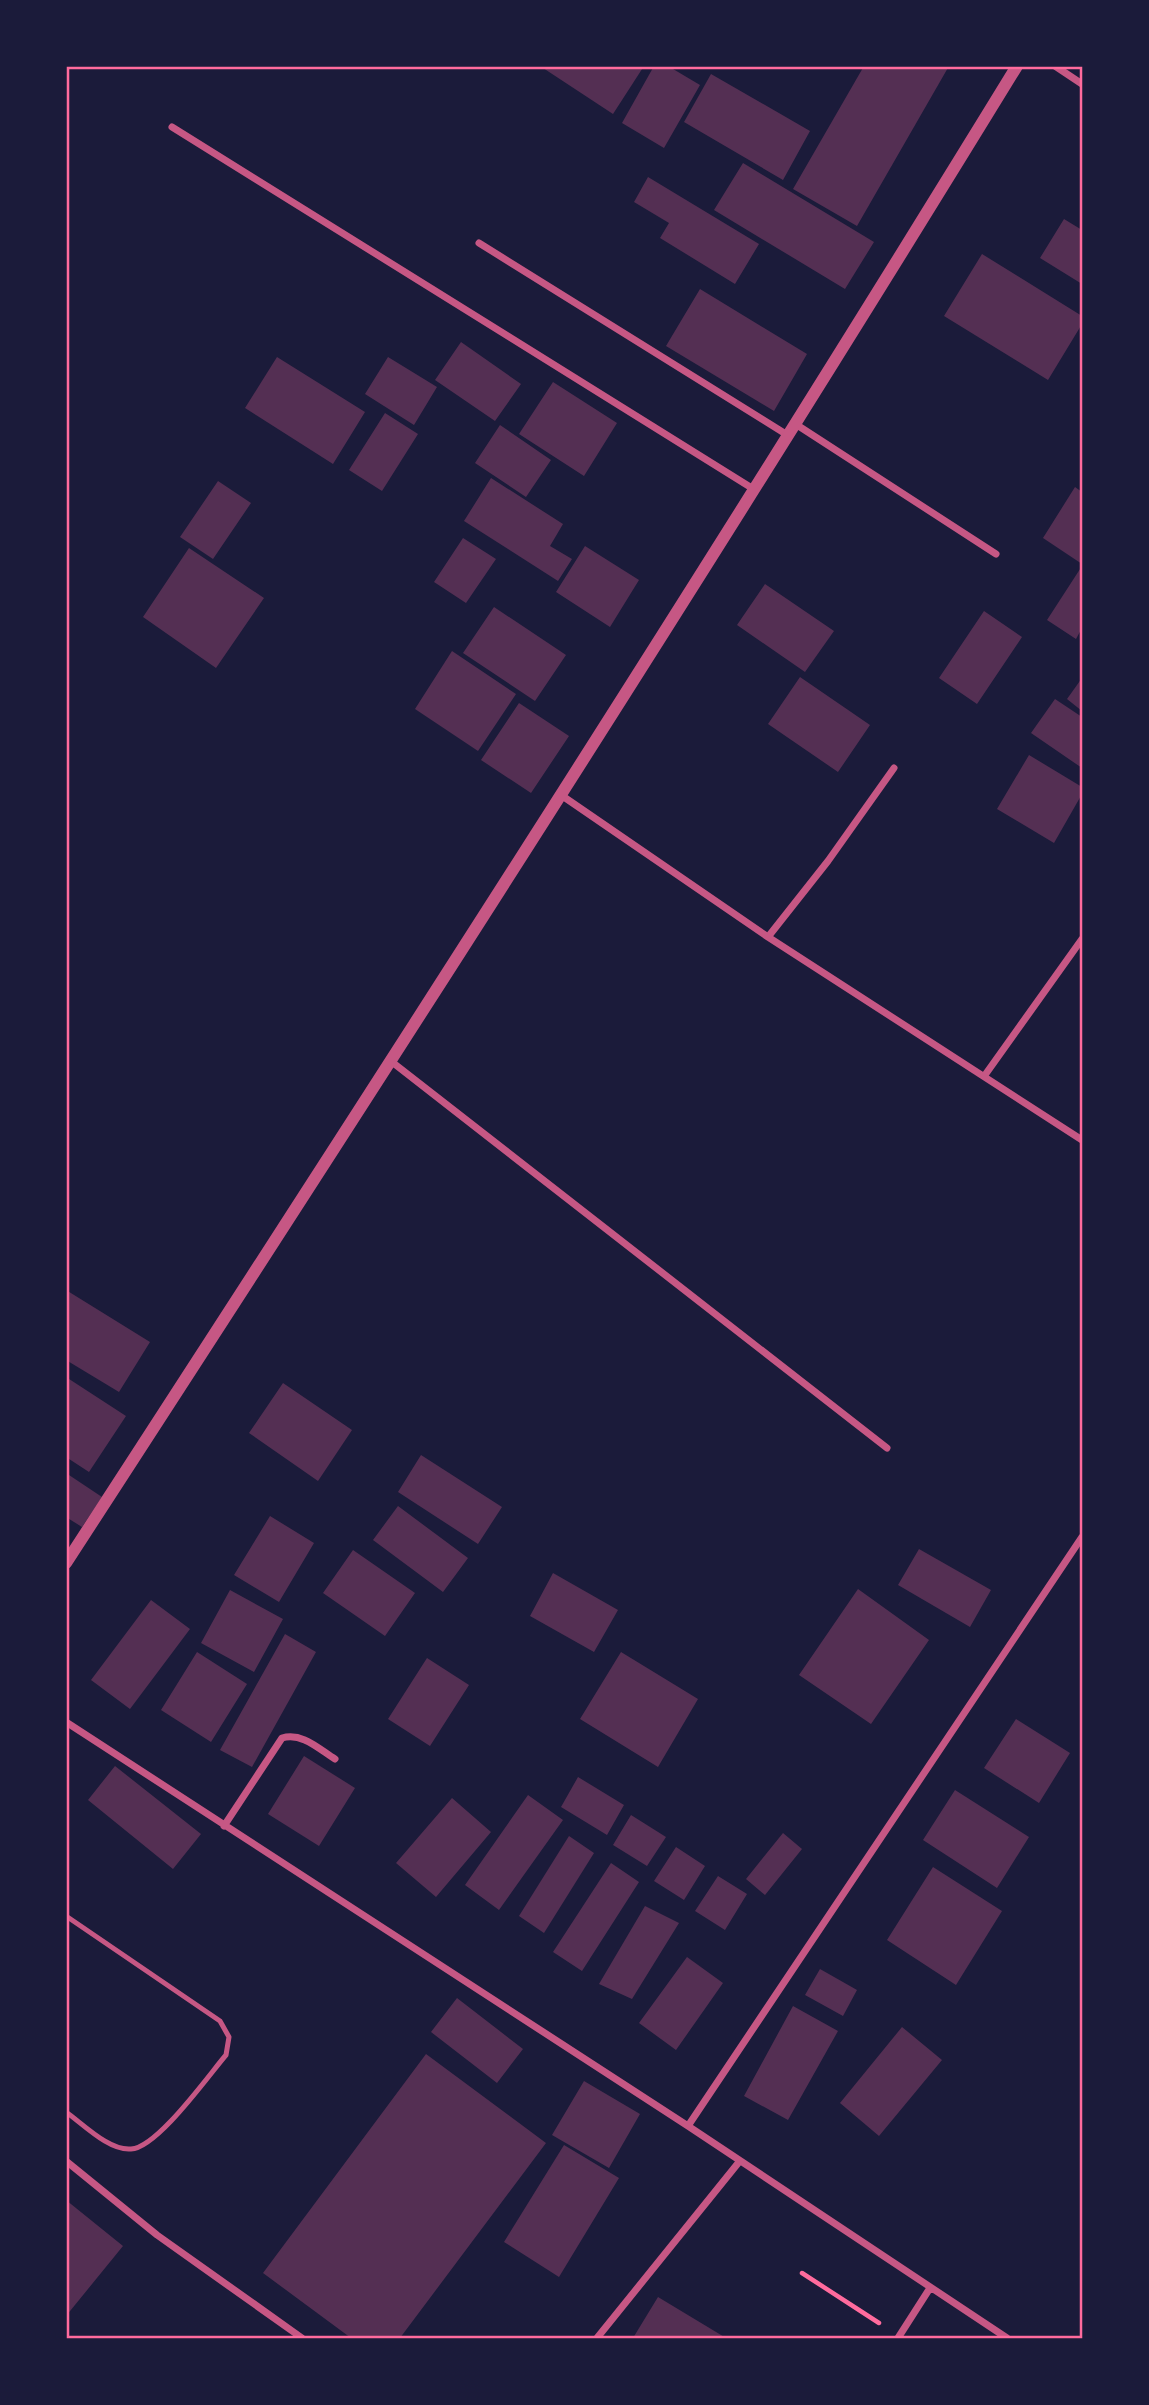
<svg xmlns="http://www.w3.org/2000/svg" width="1149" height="2405" font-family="Merriweather,serif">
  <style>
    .building { fill: #542f53 }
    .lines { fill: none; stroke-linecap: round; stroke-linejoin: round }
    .path { stroke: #ff6b9d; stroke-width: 4.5 }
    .service { stroke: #c65784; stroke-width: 5 }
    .minor { stroke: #c65784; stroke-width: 7 }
    .tertiary { stroke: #c65784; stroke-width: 12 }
    .neatline { fill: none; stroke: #ff6b9d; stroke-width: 2.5 }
  </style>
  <rect width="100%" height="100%" fill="#1b1b3a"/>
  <path class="building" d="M540 66H644L613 114Z
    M654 66H668L700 85 664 148 622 123Z
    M864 66H949L857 226 793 189Z
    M711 74 810 131 783 180 684 122Z
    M743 163 874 242 845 289 714 210Z
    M648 177 759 244 735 284 660 238 669 223 634 202Z
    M1064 219 1082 230V284L1040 258Z
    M982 254 1082 316V324L1048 380 944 316Z
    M700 289 807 354 774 411 666 346Z
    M461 342 521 384 495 421 435 380Z
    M277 357 365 412 333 464 245 408Z
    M388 357 437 387 414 425 365 394Z
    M553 382 617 423 584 476 519 434Z
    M385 413 418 434 382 491 349 470Z
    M500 425 551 460 526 497 475 463Z
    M491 478 563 524 550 546 572 559 558 581 464 521Z
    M218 481 251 503 213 559 180 537Z
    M1075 487 1082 492V564L1043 538Z
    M463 538 496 559 466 603 434 582Z
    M585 546 639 580 610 627 556 592Z
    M189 548 264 598 216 668 143 617Z
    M1082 566V628L1076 639 1047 620Z
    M765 584 834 631 805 672 737 625Z
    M494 607 566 655 535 701 463 653Z
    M984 611 1022 637 977 704 939 678Z
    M452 651 516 694 478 751 415 709Z
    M800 677 870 725 838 772 768 724Z
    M1082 678V711L1067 699Z
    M1055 699 1082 717V768L1031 733Z
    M519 703 569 736 531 793 481 760Z
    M1029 755 1082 787V794L1054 843 997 809Z
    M66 1290 150 1342 119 1392 66 1360Z
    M66 1377 126 1416 89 1472 66 1457Z
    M283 1383 352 1430 318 1481 249 1433Z
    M421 1455 502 1507 478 1544 398 1492Z
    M66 1473 102 1497 82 1527 66 1517Z
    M398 1506 468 1558 443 1592 373 1540Z
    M270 1516 314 1543 279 1602 234 1575Z
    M919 1549 991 1590 970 1627 898 1585Z
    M353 1550 415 1593 385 1636 323 1593Z
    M553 1573 618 1610 594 1652 530 1616Z
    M858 1589 929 1640 871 1724 799 1675Z
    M230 1590 283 1619 254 1672 201 1643Z
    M151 1600 190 1629 130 1709 91 1680Z
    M285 1634 316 1652 252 1767 220 1750Z
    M197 1652 247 1684 211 1742 161 1710Z
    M621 1652 698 1699 658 1767 580 1719Z
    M427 1658 469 1685 430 1746 388 1719Z
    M1016 1719 1070 1753 1039 1803 984 1768Z
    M304 1756 355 1788 319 1846 268 1814Z
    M115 1766 201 1834 173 1869 88 1800Z
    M578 1777 624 1805 607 1835 561 1807Z
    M955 1790 1029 1837 997 1888 923 1840Z
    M528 1795 563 1820 499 1910 465 1885Z
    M452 1798 491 1832 436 1897 396 1863Z
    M631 1815 666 1837 647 1866 613 1845Z
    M783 1833 802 1849 765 1895 746 1879Z
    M569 1836 594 1853 544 1933 519 1916Z
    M676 1847 705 1866 684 1900 654 1881Z
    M611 1863 639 1882 582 1971 553 1952Z
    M933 1867 1002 1911 956 1985 887 1940Z
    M718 1876 747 1894 725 1930 695 1911Z
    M645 1906 679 1923 632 1999 599 1984Z
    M687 1957 723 1983 676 2050 639 2023Z
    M820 1969 857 1990 843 2016 805 1995Z
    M457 1998 523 2049 497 2083 431 2032Z
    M793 2006 838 2031 788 2120 744 2096Z
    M902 2027 942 2060 879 2136 840 2103Z
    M426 2054 546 2143 400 2338H351L263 2273Z
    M584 2081 640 2114 609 2168 552 2135Z
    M564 2145 619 2178 559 2277 504 2242Z
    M66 2200 123 2246 66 2316Z
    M658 2297 726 2338H633Z"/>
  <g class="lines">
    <path class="path" d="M802 2273 879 2323"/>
    <path class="service" d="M66 1916 220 2021 229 2037 226 2055C208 2076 157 2148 131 2149 109 2151 83 2124 66 2112"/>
    <path class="minor" d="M1055 66 1082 84
      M172 127 755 490
      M479 243 789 436
      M797 425 996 554
      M561 795 768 937 1082 1140
      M768 937 828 861 894 768
      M392 1062 887 1448
      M985 1075 1082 939
      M66 1722 688 2126 1007 2338
      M224 1826 282 1738C302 1732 319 1749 335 1759
      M688 2126 1082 1537
      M66 2161 157 2235 302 2338
      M597 2338 739 2162
      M898 2338 930 2288"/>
    <path class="tertiary" d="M66 1563C388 1067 708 570 1017 66"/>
  </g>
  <rect width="1149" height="2405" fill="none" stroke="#1b1b3a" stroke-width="136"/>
  <rect x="68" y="68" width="1013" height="2269" class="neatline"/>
</svg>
